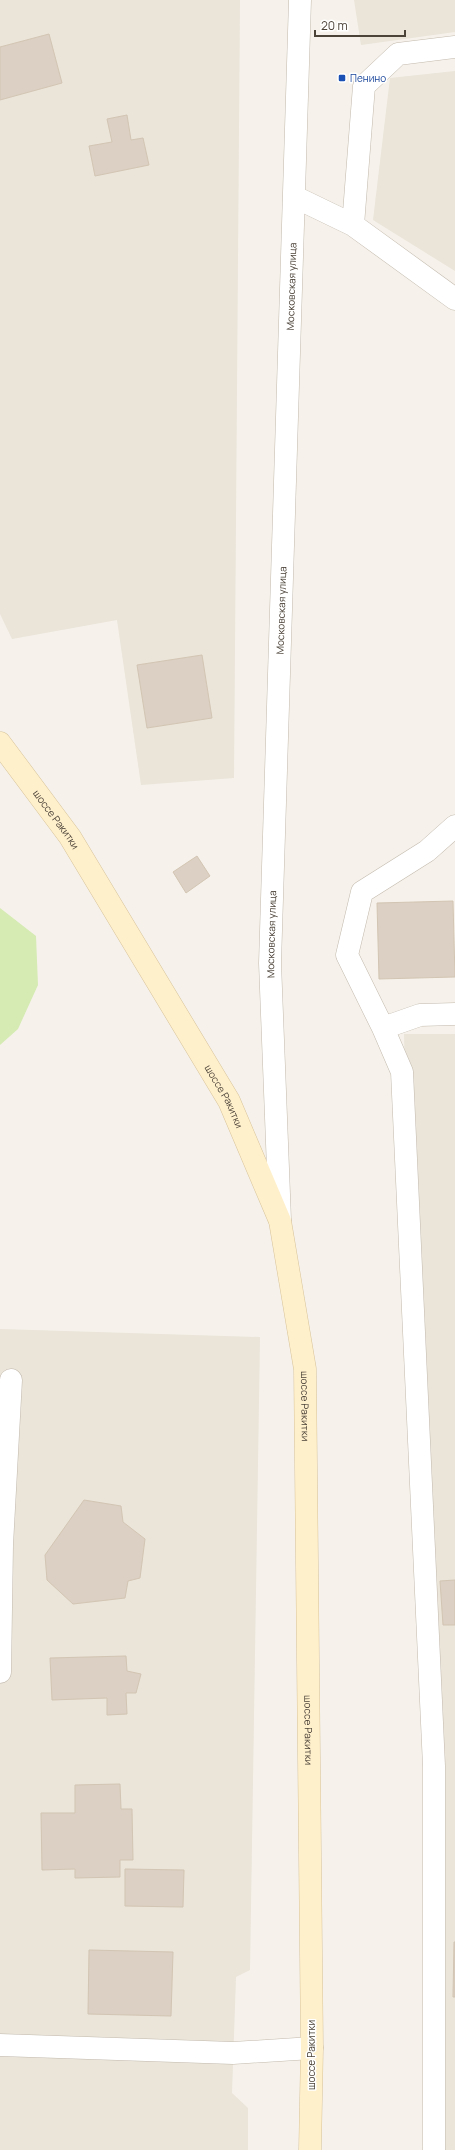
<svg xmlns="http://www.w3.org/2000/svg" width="455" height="2150" font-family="Manrope,sans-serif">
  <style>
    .residential { fill: #eae4d9 }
    .green { fill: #d5ebb3 }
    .building { fill: #dbd0c3; stroke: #d3c5b3 }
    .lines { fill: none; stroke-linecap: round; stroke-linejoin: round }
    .minor-casing { stroke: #c2b9ad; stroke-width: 23 }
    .tertiary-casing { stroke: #c2b9ad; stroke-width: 23 }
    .secondary-casing { stroke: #d7c39a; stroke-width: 23 }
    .minor { stroke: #fff; stroke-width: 22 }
    .tertiary { stroke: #fff; stroke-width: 22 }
    .secondary { stroke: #fff0cc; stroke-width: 22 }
    .transit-dot { fill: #1a4fb4; stroke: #fff; stroke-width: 1.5 }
    .labels { text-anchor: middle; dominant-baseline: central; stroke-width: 3; stroke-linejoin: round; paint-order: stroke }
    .transit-label { font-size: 10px; fill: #164399; stroke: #fff; text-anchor: start }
    .street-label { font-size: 10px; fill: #4b4238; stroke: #fff }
  </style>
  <rect width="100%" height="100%" fill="#f6f2eb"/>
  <path class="residential" d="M0 0H240L234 778 141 785 117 620 12 639 0 614Z
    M354 0H455V32L361 45Z
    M455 71V271L373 220 390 78Z
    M404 1034H455V2150H434Z
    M0 1329 260 1337 250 1970 236 1977 232 2093 248 2108V2150H0Z"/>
  <path class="green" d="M0 908 36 936 38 985 18 1029 0 1045Z"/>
  <path class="building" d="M49 34 62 83 0 100V47Z
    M127 115 131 140 143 138 149 165 95 176 89 146 112 142 107 119Z
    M202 655 212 718 147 728 137 665Z
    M197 856 210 876 186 893 173 872Z
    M453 901 455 977 379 979 377 903Z
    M84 1500 121 1506 123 1522 145 1539 140 1578 128 1581 125 1598 73 1604 47 1580 45 1555Z
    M455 1580V1625H443L440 1581Z
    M126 1656 127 1671 141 1674 136 1693H126L127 1714 107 1715V1698L52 1700 50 1658Z
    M120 1784 121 1809H132L133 1860H120V1877L75 1878V1869L42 1870 41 1813H75V1785Z
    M125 1869 184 1870 183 1907 125 1906Z
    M454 1942H455V1997H453Z
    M89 1950 173 1952 171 2016 88 2014Z"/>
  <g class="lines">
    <g class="minor-casing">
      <path id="minor" d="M295 197 353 225 455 299
        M353 225 364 86 398 54 455 47
        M383 1028 420 1015 455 1014
        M0 1672 2 1545 11 1380
        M0 2045 233 2053 312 2048
        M434 2150V1766L402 1072 383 1028 347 955 362 892 427 851 455 826"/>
    </g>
    <g class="tertiary-casing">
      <g id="tertiary">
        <path id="s1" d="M280 1220 270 963 300 0"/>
      </g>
    </g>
    <g class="secondary-casing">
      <g id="secondary">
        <path id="s2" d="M0 743 70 837 229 1101 280 1221 305 1369 312 2048 310 2150"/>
      </g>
    </g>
    <use href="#minor" class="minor"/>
    <use href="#tertiary" class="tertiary"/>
    <use href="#secondary" class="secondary"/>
  </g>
  <rect class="transit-dot" x="338" y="74" width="8" height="8" rx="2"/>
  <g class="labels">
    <g class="transit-label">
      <text x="350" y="78">Пенино</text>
    </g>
    <g class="street-label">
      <text stroke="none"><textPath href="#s1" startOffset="934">Московская улица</textPath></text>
      <text stroke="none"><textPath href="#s1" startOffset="610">Московская улица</textPath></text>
      <text stroke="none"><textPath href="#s2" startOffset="95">шоссе Ракитки</textPath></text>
      <text stroke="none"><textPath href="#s1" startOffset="286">Московская улица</textPath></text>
      <text stroke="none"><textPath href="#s2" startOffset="419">шоссе Ракитки</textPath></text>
      <text stroke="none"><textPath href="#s2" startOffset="743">шоссе Ракитки</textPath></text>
      <text stroke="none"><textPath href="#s2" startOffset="1067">шоссе Ракитки</textPath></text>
      <text transform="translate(311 2055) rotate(-90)">шоссе Ракитки</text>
    </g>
  </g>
  <path d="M315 30v6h90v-6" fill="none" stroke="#4b4238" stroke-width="2"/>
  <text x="321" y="30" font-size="12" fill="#4b4238" stroke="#ffffff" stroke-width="3" paint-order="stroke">20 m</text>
</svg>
